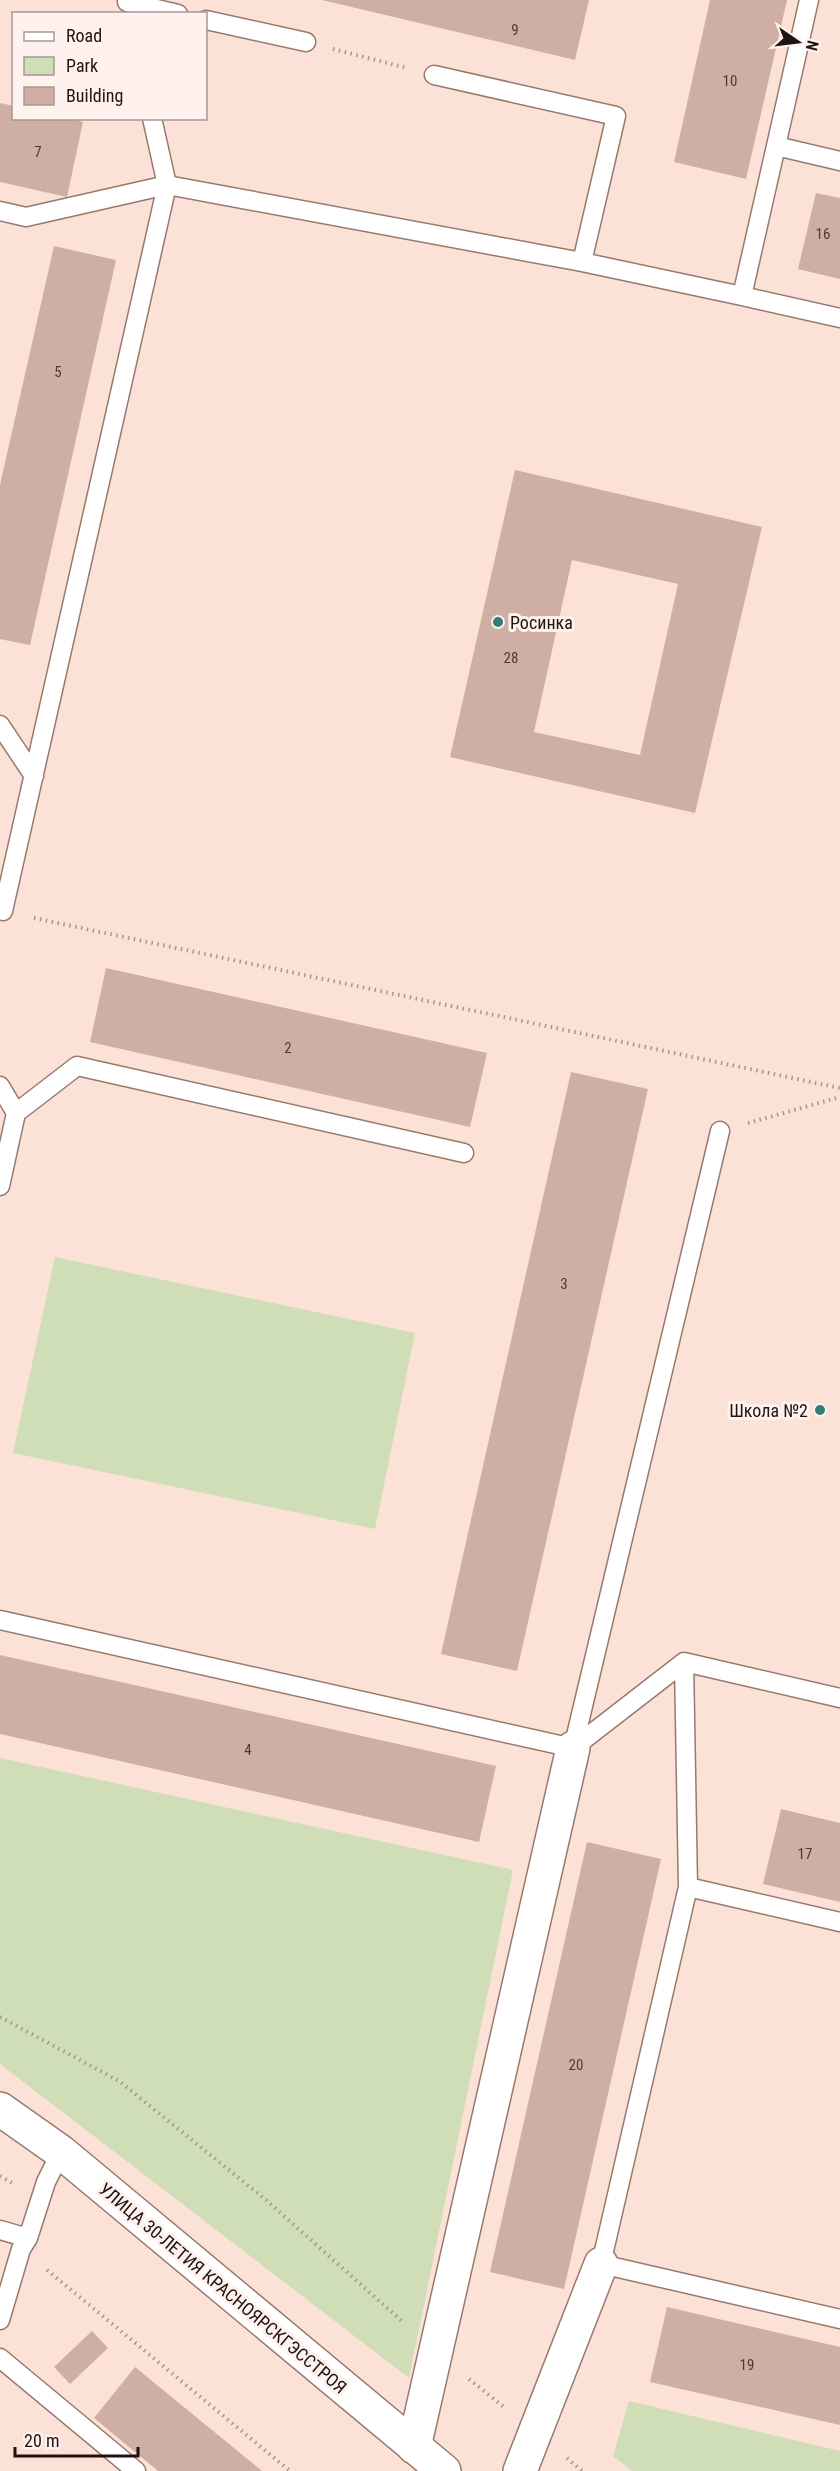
<svg xmlns="http://www.w3.org/2000/svg" width="840" height="2471" font-family="'Roboto Condensed',sans-serif">
  <style>
    .green { fill: #d0deb7 }
    .building { fill: #cfafa4; fill-rule: evenodd }
    .lines { fill: none; stroke-linecap: round; stroke-linejoin: round }
    .service-casing { stroke: #97796f; stroke-width: 21 }
    .minor-casing { stroke: #97796f; stroke-width: 36 }
    .secondary-casing { stroke: #97796f; stroke-width: 36 }
    .path { stroke: #aa948d; stroke-width: 4; stroke-dasharray: 1.5 4.5; stroke-linecap: butt }
    .service { stroke: #fff; stroke-width: 18 }
    .minor { stroke: #fff; stroke-width: 33 }
    .secondary { stroke: #fff; stroke-width: 33 }
    .poi-dot { fill: #347c77; stroke: #fff1ed; stroke-width: 2 }
    .labels { text-anchor: middle; dominant-baseline: central; stroke-width: 6; stroke-linejoin: round; paint-order: stroke }
    .number-label { font-size: 15px; fill: #4c3b35 }
    .poi-label { font-size: 18px; fill: #201410; stroke: #fff1ed; text-anchor: start }
    .street-label { font-size: 18px; fill: #201410; stroke: #fff1ed }
  </style>
  <rect width="100%" height="100%" fill="#fce1d7"/>
  <path class="green" d="M55 1257 415 1333 375 1529 13 1453Z
    M0 1758 513 1870 409 2378 0 2064Z
    M629 2401 840 2451V2471H632L613 2456Z"/>
  <path class="building" d="M322 0H589L575 60Z
    M710 0H787L746 179 674 162Z
    M0 103 14 106V118H70L83 122 67 197 0 182Z
    M816 193 840 198V279L798 269Z
    M54 246 116 260 30 645 0 639V485Z
    M515 470 762 527 695 813 450 757ZM572 560 678 584 640 755 534 732Z
    M106 968 487 1053 470 1127 90 1042Z
    M571 1072 648 1089 517 1671 441 1654Z
    M0 1655 496 1766 479 1842 0 1734Z
    M781 1809 840 1823V1902L763 1884Z
    M587 1842 661 1859 564 2289 490 2272Z
    M667 2307 840 2347V2425L650 2382Z
    M92 2331 108 2348 70 2384 54 2367Z
    M135 2367 262 2471H158L94 2418Z"/>
  <g class="lines">
    <g class="service-casing">
      <path id="service" d="M809 0 776 146 840 161
        M127 2 178 14
        M206 20 306 42
        M434 75 616 116 582 262
        M776 146 742 296 840 318
        M0 211 26 217 167 185 152 118
        M0 725 34 776
        M0 910 3 911 167 185 582 262 742 296
        M0 1086 16 1113 0 1186
        M16 1113 77 1066 464 1153
        M0 1620 573 1748
        M684 1662 688 1887
        M573 1748 720 1131
        M573 1748 684 1662 840 1698
        M840 1922 688 1887 601 2264 840 2319
        M0 2230 28 2238
        M0 2320 21 2249 28 2238 46 2182 61 2152
        M0 2358 136 2471"/>
    </g>
    <g class="minor-casing">
      <path id="minor" d="M414 2447 573 1748
        M520 2471 601 2264"/>
    </g>
    <g class="secondary-casing">
      <path id="secondary" d="M0 2109 61 2152 444 2471"/>
    </g>
    <path class="path" d="M333 49 407 68
      M34 918 840 1088
      M748 1123 840 1097
      M0 2017 119 2081 266 2200 404 2323
      M0 2176 14 2184
      M47 2270 290 2471
      M469 2379 505 2408
      M567 2458 582 2471"/>
    <use href="#service" class="service"/>
    <use href="#minor" class="minor"/>
    <use href="#secondary" class="secondary"/>
  </g>
  <g class="poi-dot">
    <circle cx="498" cy="622" r="6"/>
    <circle cx="820" cy="1410" r="6"/>
  </g>
  <g class="labels">
    <g class="number-label">
      <text x="515" y="30">9</text>
      <text x="730" y="81">10</text>
      <text x="38" y="152">7</text>
      <text x="823" y="234">16</text>
      <text x="58" y="372">5</text>
      <text x="511" y="658">28</text>
      <text x="288" y="1048">2</text>
      <text x="564" y="1284">3</text>
      <text x="248" y="1750">4</text>
      <text x="805" y="1854">17</text>
      <text x="576" y="2065">20</text>
      <text x="747" y="2365">19</text>
    </g>
    <g class="poi-label">
      <text x="510" y="622">Росинка</text>
      <text x="808" y="1410" text-anchor="end">Школа №2</text>
    </g>
    <g class="street-label">
      <text transform="translate(223 2288) rotate(40)">УЛИЦА 30-ЛЕТИЯ КРАСНОЯРСКГЭССТРОЯ</text>
    </g>
  </g>
  <rect x="12" y="12" width="195" height="108" fill="#fff1ed" stroke="#a69995" stroke-width="1.5"/>
  <rect x="24" y="32" width="30" height="9" fill="#ffffff" stroke="#a69995" stroke-width="1.5"/>
  <text x="66" y="42" font-size="18" fill="#201410">Road</text>
  <rect x="24" y="57" width="30" height="18" fill="#d0deb7" stroke="#a69995" stroke-width="1.5"/>
  <text x="66" y="72" font-size="18" fill="#201410">Park</text>
  <rect x="24" y="87" width="30" height="18" fill="#cfafa4" stroke="#a69995" stroke-width="1.5"/>
  <text x="66" y="102" font-size="18" fill="#201410">Building</text>
  <g transform="translate(798 42) rotate(104)" stroke="#fff1ed" stroke-width="4.5" paint-order="stroke">
  <path d="M0-4.5L10 22L0 15L-10 22Z" fill="#201410"/>
  <text y="-9" font-size="16" font-weight="bold" text-anchor="middle" fill="#201410">N</text>
  </g>
  <path d="M15 2447v9h123v-9" fill="none" stroke="#201410" stroke-width="3"/>
  <text x="24" y="2447" font-size="18" fill="#201410" stroke="#fff1ed" stroke-width="4.5" paint-order="stroke">20 m</text>
</svg>
